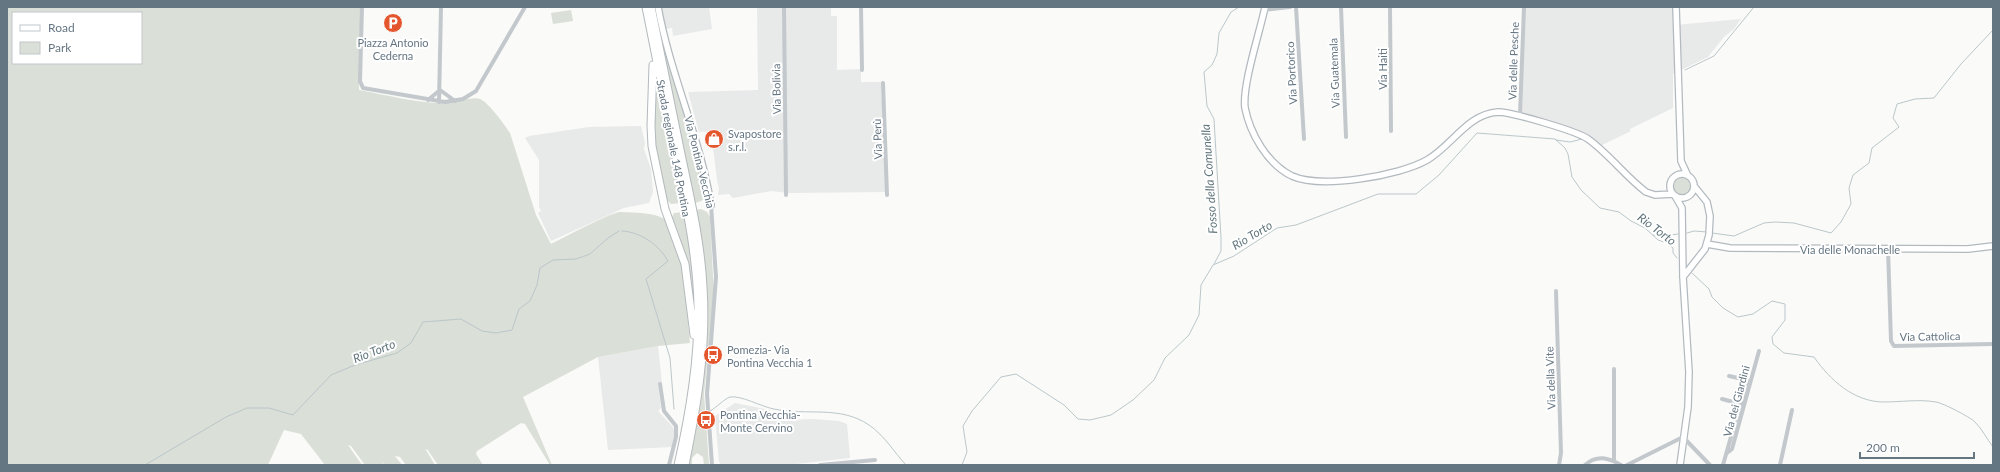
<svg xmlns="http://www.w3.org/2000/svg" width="2000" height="472" font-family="Lato,sans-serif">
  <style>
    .built { fill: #e8e9e9 }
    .green { fill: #dadfd7; fill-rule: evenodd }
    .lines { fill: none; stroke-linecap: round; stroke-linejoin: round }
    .stream { stroke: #bbc7cb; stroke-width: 1 }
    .secondary-casing { stroke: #b3babf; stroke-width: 8 }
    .highway-casing { stroke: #b4b9bd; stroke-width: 9 }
    .street { stroke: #c3c8cc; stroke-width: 4 }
    .secondary { stroke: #fff; stroke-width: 5.5 }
    .highway { stroke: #fff; stroke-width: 7 }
    .labels { text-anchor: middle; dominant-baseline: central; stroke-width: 4; stroke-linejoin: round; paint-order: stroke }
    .poi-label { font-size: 11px; fill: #657683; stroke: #fff; text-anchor: start }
    .street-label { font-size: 11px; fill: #657683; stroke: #fff }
    .water-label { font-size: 12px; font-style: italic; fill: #60757c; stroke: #fff }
  </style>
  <rect width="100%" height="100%" fill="#fafaf8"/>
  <path class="built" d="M660 7H709L712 29 673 36 672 28 664 29Z
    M742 7H831V16H837V70L861 69V82H881L886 192 789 193 771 191 733 198 729 194 718 195 719 188 717 180 711 131 699 132 688 92 758 90 757 8H742Z
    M1525 7H1674L1675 25 1741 19 1734 29 1724 37 1708 57 1673 74V108L1630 129 1631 131 1600 146 1582 133 1522 113Z
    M641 126 645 143 644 149 651 169 653 192 649 203 624 208 551 241 538 213 541 211 539 207V160L525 138 529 136 589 127Z
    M658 346 662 383 658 384 661 408 658 411 673 427 675 434 672 447 608 450 598 357Z
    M735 403 770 410V421L813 419 839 421 847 424 850 458 787 465H722L719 462 715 416Z"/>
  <path class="green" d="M7 7H361L359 90C387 95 416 103 444 103 454 103 473 96 480 99 489 103 504 124 510 133L536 215 551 244C561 239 613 211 621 212 635 213 652 212 665 219L683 268 690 343 658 346 598 357 523 397 552 465H550L525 424 521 423 477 451 476 454 483 465H438L427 449 426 450 435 465H406L400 457 395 456 402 465H384L382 461 383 465H365L351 446 348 445 362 465H325L301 434 284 430 268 465H7ZM13 13H141V63H13Z
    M571 10 573 21 553 24 551 13Z
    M662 43 695 142 706 193C705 201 700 202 693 203Z
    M657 81H658L681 203 671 204 667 200 655 148 654 126Z
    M1673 186a9 9 0 1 1 18 0a9 9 0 1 1-18 0Z
    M701 209 707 212 710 217 714 296 704 394 709 465H704L703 457 697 453 692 458V465H686L701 384 695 210Z
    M683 212 693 267 695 308H692L685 256 671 219 674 213Z"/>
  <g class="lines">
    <path class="stream" d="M1685 70 1714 56 1754 7
      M1556 140 1570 142 1582 139
      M622 231C641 232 659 245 668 261L646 279 670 358 674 409
      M1687 233 1694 231 1707 232
      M1712 233 1734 236 1764 223 1775 222 1794 223 1831 233 1841 222 1851 204 1849 188 1853 175 1869 163 1872 148 1899 127 1893 118 1897 104 1915 99 1934 98 1961 64 1993 30
      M1653 235 1661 236 1678 234
      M1214 264 1221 251V238L1214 119 1207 106 1204 72 1212 65 1217 54 1219 33 1231 12 1239 7
      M1692 273 1709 289 1712 297 1723 308 1738 317 1753 314 1772 301 1785 304V320L1772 337 1773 344 1784 353 1814 357C1830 380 1854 402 1884 402 1901 402 1919 399 1936 402 1943 403 1970 417 1975 422 1982 429 1987 439 1993 447
      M710 411C716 408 724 399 730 397 741 395 762 407 774 409 806 416 840 405 869 425 885 436 893 451 906 465
      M145 465 226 417 247 408H269L293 415 331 375 355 365 397 353 411 343 423 322 461 319 482 331 496 333 512 330 519 309 530 301 537 285 540 268 553 260 576 259 590 254 608 238 619 231
      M962 465 967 452 963 426 972 411 1001 377 1016 374 1064 405 1078 419 1090 420 1111 415 1133 400 1154 380 1165 358 1189 335 1199 315 1201 285 1213 265 1234 256 1277 228 1296 225 1378 194H1416L1439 175 1477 133 1555 139 1565 148 1568 154 1572 177 1581 190 1600 208 1619 212 1631 221 1645 228 1658 240 1667 243 1673 248V253L1677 258"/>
    <g class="secondary-casing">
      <path id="secondary" d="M658 7C670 74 700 137 711 205
        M1265 7C1260 32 1242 85 1245 108 1250 133 1267 164 1292 176 1321 189 1399 176 1427 160 1452 146 1467 114 1498 112 1511 112 1577 131 1588 139 1609 154 1625 176 1646 192L1655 195 1673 194
        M1676 7 1681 161 1687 174
        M1670 186a12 12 0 1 1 24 0a12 12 0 1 1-24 0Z
        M1675 196 1682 208 1683 277 1689 372 1688 407 1680 465
        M1707 244 1730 248 1968 249 1993 246
        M1683 277 1705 249 1709 235 1710 216 1707 202 1694 186"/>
    </g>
    <g class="highway-casing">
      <path id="highway" d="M646 7C656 59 667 110 677 162 687 209 697 257 698 306 699 360 690 413 678 465
        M651 7C661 58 672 108 682 159 691 201 701 244 703 287 707 348 697 406 685 465
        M653 65 651 126 652 146 665 209 685 264 694 335"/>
    </g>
    <path class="street" d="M362 7 360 81 363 88 445 102 463 99 476 91 525 7
      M784 7 786 195
      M861 7 862 70
      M1296 7 1304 139
      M1341 7 1346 137
      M1390 7 1391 131
      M1264 10 1290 7
      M883 83 887 195
      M428 100 440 90 455 101
      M439 102 441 7
      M1520 115 1524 7
      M711 205 716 277 707 394 712 465
      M1888 249 1891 341 1894 346 1992 344
      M1556 291 1561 453 1559 465
      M1614 369V461
      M660 384 664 411 676 426V437L669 465
      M1722 399 1741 404
      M1727 453 1732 449 1759 351
      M820 465 875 460
      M1585 465C1597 454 1609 458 1621 465
      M1627 465 1683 437 1710 465
      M1723 465 1747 380 1729 376
      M1780 465 1792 410"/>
    <use href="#secondary" class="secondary"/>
    <use href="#highway" class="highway"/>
  </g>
  <defs>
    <g id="parking-disc" transform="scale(1)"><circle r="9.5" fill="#e4572e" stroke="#fff"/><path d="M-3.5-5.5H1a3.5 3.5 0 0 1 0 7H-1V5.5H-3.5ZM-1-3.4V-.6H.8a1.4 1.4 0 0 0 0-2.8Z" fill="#fff"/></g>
    <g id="shop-disc" transform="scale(1)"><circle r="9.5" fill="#e4572e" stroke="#fff"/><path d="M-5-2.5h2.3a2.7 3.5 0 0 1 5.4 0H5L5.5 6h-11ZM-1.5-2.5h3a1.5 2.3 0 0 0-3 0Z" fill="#fff"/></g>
    <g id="bus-disc" transform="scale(1)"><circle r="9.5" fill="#e4572e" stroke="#fff"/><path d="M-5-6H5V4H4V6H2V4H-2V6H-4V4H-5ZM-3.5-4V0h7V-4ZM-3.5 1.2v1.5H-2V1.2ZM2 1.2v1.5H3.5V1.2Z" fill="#fff"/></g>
  </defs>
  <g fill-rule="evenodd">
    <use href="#parking-disc" x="393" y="23"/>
    <use href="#shop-disc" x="714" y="139"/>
    <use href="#bus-disc" x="713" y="355"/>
    <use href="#bus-disc" x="706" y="420"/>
  </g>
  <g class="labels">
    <g class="poi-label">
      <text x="393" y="42" text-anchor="middle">Piazza Antonio<tspan x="393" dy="13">Cederna</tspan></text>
      <text x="728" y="133">Svapostore<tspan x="728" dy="13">s.r.l.</tspan></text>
      <text x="727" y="349">Pomezia- Via<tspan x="727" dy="13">Pontina Vecchia 1</tspan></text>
      <text x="720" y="414">Pontina Vecchia-<tspan x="720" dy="13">Monte Cervino</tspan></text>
    </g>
    <g class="street-label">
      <text transform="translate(1513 61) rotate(-88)">Via delle Pesche</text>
      <text transform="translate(1382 69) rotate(-90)">Via Haiti</text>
      <text transform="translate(1291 73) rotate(-93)">Via Portorico</text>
      <text transform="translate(1334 73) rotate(-92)">Via Guatemala</text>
      <text transform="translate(776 89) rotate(-91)">Via Bolivia</text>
      <text transform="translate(877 139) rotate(-92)">Via Perù</text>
      <text transform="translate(674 148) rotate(79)">Strada regionale 148 Pontina</text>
      <text transform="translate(700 162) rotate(76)">Via Pontina Vecchia</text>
      <text x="1850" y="249">Via delle Monachelle</text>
      <text transform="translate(1930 336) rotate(-1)">Via Cattolica</text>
      <text transform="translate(1550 378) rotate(-92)">Via della Vite</text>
      <text transform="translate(1736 401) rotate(-75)">Via dei Giardini</text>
    </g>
    <g class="water-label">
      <text transform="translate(1209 179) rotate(-94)">Fosso della Comunella</text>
      <text transform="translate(1657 229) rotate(37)">Rio Torto</text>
      <text transform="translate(1252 235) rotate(-31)">Rio Torto</text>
      <text transform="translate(374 351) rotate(-21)">Rio Torto</text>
    </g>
  </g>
  <rect width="2000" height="472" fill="none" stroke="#657683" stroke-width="16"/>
  <rect x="12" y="12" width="130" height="52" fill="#ffffff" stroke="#c1c8cd"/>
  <rect x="20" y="25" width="20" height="6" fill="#ffffff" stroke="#c1c8cd"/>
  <text x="48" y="32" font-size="12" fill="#657683">Road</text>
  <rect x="20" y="42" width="20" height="12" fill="#dadfd7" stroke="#c1c8cd"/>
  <text x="48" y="52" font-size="12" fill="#657683">Park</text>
  <path d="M1860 452v6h114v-6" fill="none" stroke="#657683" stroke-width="2"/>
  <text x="1866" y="452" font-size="12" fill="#657683" stroke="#ffffff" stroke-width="3" paint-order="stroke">200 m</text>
</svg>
